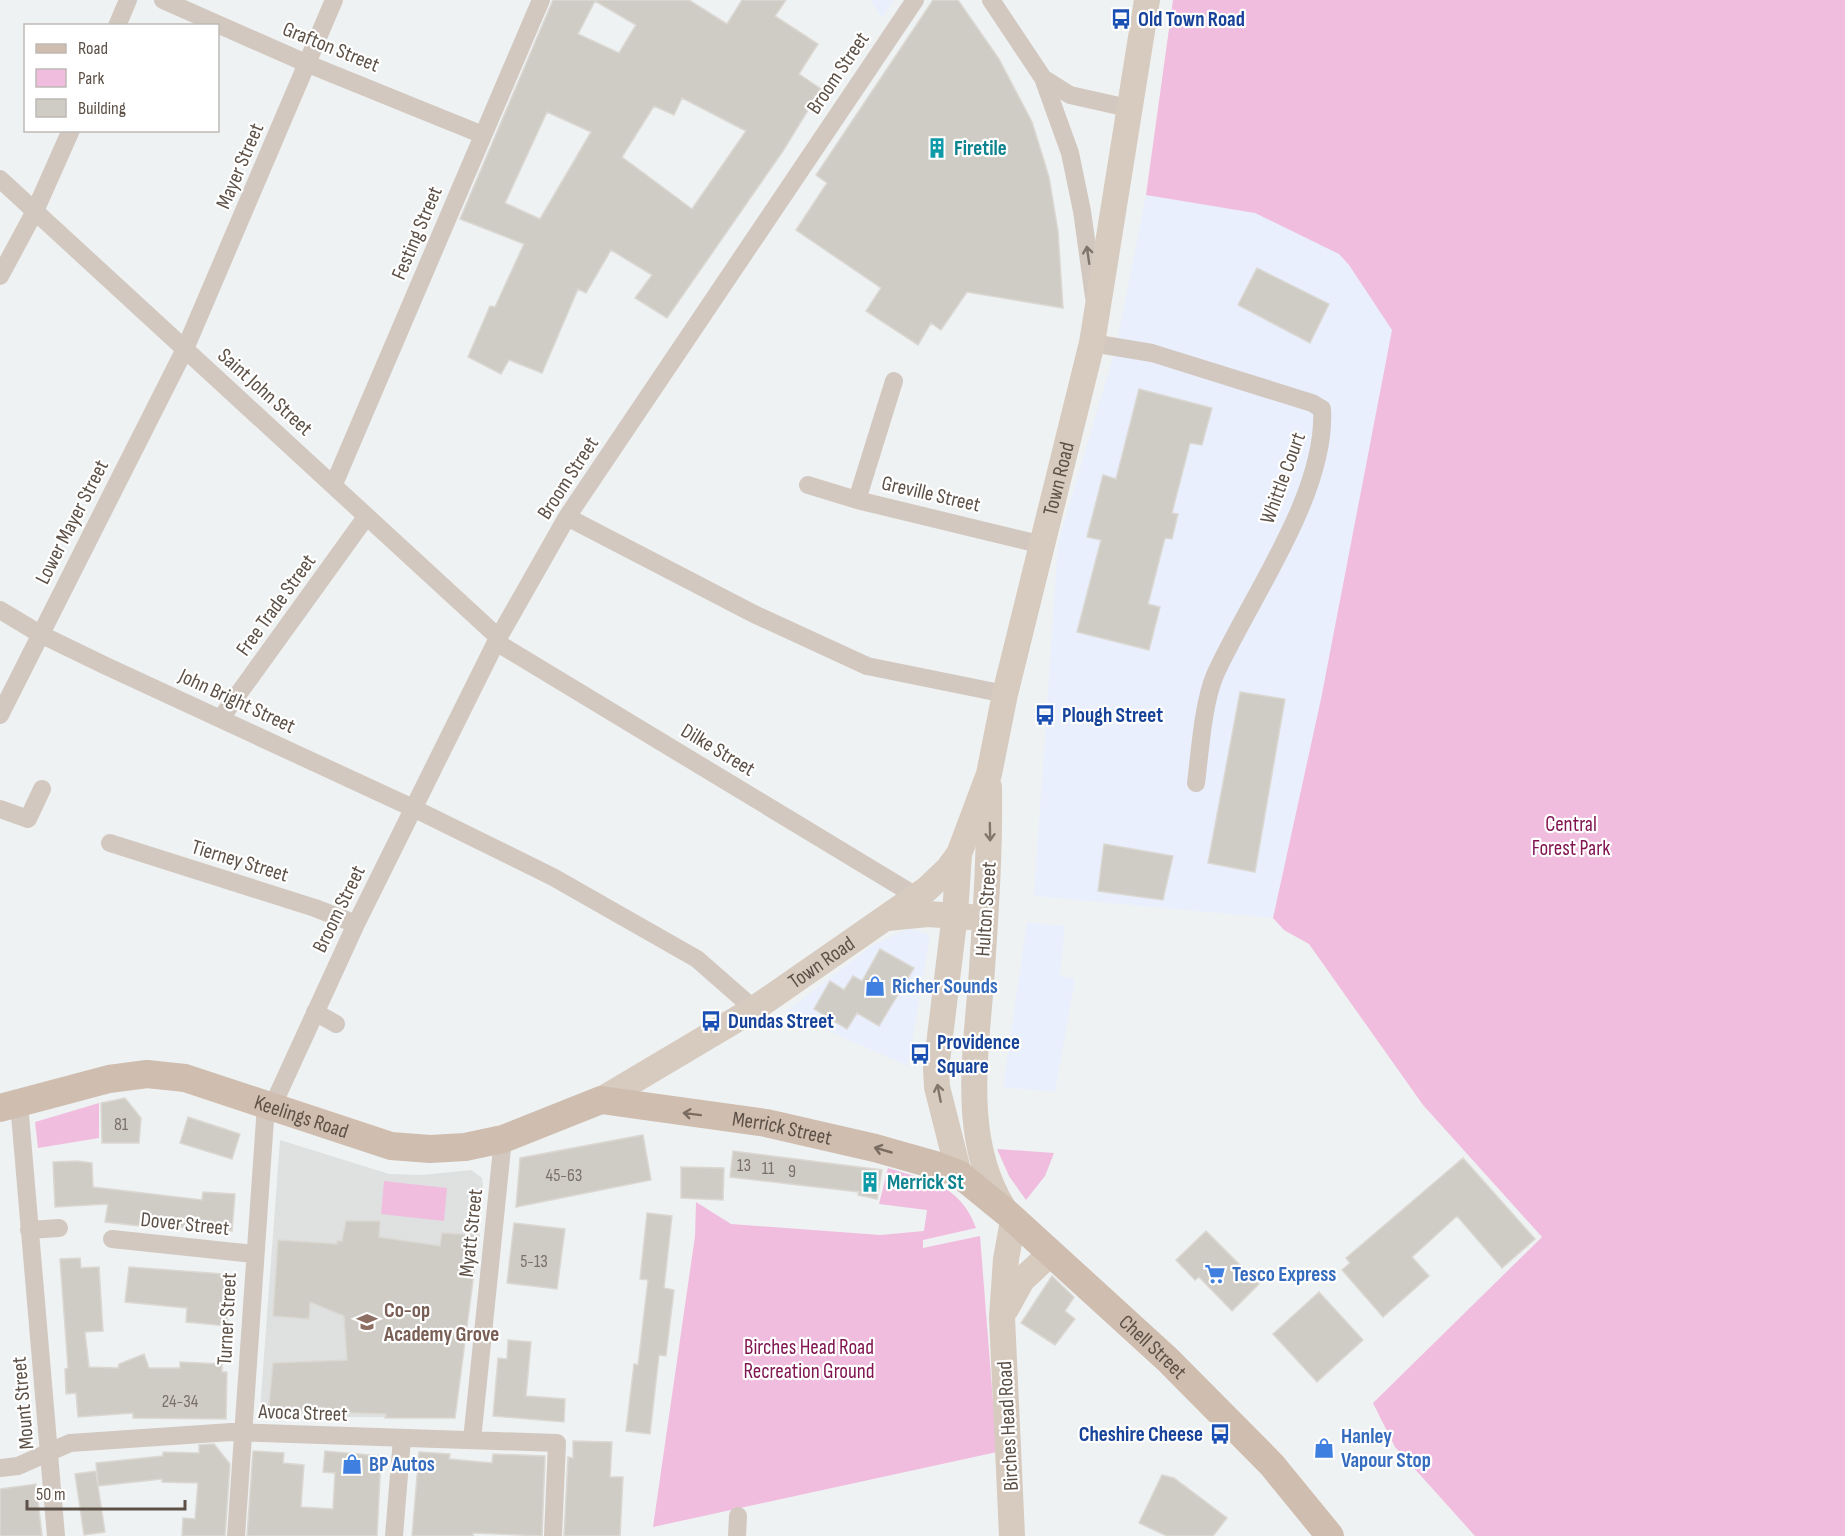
<svg xmlns="http://www.w3.org/2000/svg" width="1845" height="1536" font-family="'Sofia Sans Condensed',sans-serif">
  <style>
    .commercial { fill: #e9effc }
    .education { fill: #dee1e0 }
    .green { fill: #f0bddf }
    .building { fill: #cfccc6; stroke: #dbd8d3; stroke-width: 1.5; fill-rule: evenodd }
    .lines { fill: none; stroke-linecap: round; stroke-linejoin: round }
    .street { stroke: #d2c8c0; stroke-width: 18 }
    .secondary { stroke: #d7cbc0; stroke-width: 26 }
    .primary { stroke: #cfbdaf; stroke-width: 28 }
    .oneway { stroke: #80756b }
    .oneway2 { stroke: #82766b }
    .oneway3 { stroke: #7a6c61 }
    .labels { text-anchor: middle; dominant-baseline: central; stroke-width: 4.5; stroke-linejoin: round; paint-order: stroke }
    .number-label { font-size: 18px; fill: #7a7067 }
    .transit-label { font-size: 21px; font-weight: bold; fill: #164399; stroke: #fff; text-anchor: start }
    .street-label { font-size: 21px; fill: #5d5147; stroke: #fff }
    .culture-label { font-size: 21px; font-weight: bold; fill: #0d838f; stroke: #fff; text-anchor: start }
    .park-label { font-size: 21px; fill: #811550; stroke: #fff }
    .shop-label { font-size: 21px; font-weight: bold; fill: #366cbe; stroke: #fff; text-anchor: start }
    .education-label { font-size: 21px; font-weight: bold; fill: #785e54; stroke: #fff; text-anchor: start }
  </style>
  <rect width="100%" height="100%" fill="#eff2f2"/>
  <path class="commercial" d="M870 0H894L882 18Z
    M1146 195 1255 213 1335 250 1349 265 1392 330 1321 699 1273 918 1034 896 1058 543 1116 347Z
    M1027 922 1065 926 1060 976 1075 979 1055 1092 1003 1087Z
    M909 928 930 935 908 1066 785 1012 873 945Z"/>
  <path class="education" d="M280 1140 389 1174 422 1175 471 1170 482 1178 483 1185 479 1235 455 1418 268 1416 260 1410Z"/>
  <path class="green" d="M1173 0H1845V1536H1475L1395 1447 1373 1403 1542 1237 1423 1105 1309 944 1284 930 1273 918 1321 699 1392 330 1349 265 1339 254 1255 213 1146 195Z
    M99 1103V1138L38 1148 35 1122Z
    M997 1149 1054 1153 1045 1176 1026 1200 1009 1176Z
    M888 1168C928 1181 960 1184 976 1228L923 1240V1248L980 1236 997 1452 653 1527 695 1236 696 1202 731 1224 880 1235 924 1231 927 1210 879 1204Z
    M384 1181 447 1188 444 1221 381 1214Z"/>
  <path class="building" d="M553 0H689L727 24 742 0H786L775 16 818 44 799 74 821 89 783 151 667 318 635 298 652 275 611 250 586 293 578 289 542 373 509 360 501 374 468 357 490 306 495 307 524 244 460 219ZM595 1 636 25 619 53 578 34ZM682 98 746 131 692 209 622 157 654 106 674 115ZM547 112 591 132 540 219 505 203Z
    M933 0H958L999 59 1032 122 1049 177 1058 231 1063 308 967 292 941 330 931 323 918 345 866 311 881 288 796 230 827 183 816 175Z
    M1257 268 1329 304 1310 343 1238 305Z
    M1139 389 1212 408 1202 445 1190 443 1172 513 1178 514 1172 539 1165 538 1148 604 1160 607 1149 650 1077 632 1101 540 1087 537 1103 475 1116 479Z
    M1240 692 1285 699 1255 872 1208 863Z
    M1104 844 1173 856 1163 900 1098 891Z
    M880 949 914 968 879 1026 857 1013 847 1029 814 1009 830 981 844 990 853 976 862 981Z
    M125 1098 141 1118 139 1143H102L101 1103Z
    M188 1117 240 1134 232 1159 180 1143Z
    M643 1135 651 1180 516 1207 520 1158Z
    M733 1151 882 1170 877 1199 858 1195 859 1192 730 1177Z
    M1463 1158 1535 1239 1502 1268 1457 1216 1412 1257 1429 1276 1383 1317 1342 1270 1350 1263 1346 1258Z
    M77 1161 92 1163 93 1187 202 1200 203 1192 235 1194 232 1231 176 1227 175 1230 105 1222 108 1204 55 1207 53 1162Z
    M681 1167 724 1168 723 1200 681 1198Z
    M647 1213 672 1216 664 1288 674 1290 666 1356 659 1355 650 1434 626 1431 634 1364 638 1365 648 1280 640 1279Z
    M346 1221H380L379 1237 440 1246 442 1233 479 1235 455 1418H385L386 1414 298 1411 296 1417 268 1416 273 1363 347 1360 344 1316 310 1302 309 1319 273 1316 278 1240 337 1244V1241H342Z
    M514 1223 565 1229 557 1289 507 1283Z
    M1206 1231 1259 1284 1232 1311 1199 1277 1195 1280 1176 1260Z
    M80 1258 81 1268 99 1267 103 1331 85 1332 89 1367 118 1368 119 1364 144 1354 149 1368H180V1362L222 1364V1372H227L226 1419 133 1418V1413L78 1417 76 1393 66 1394 65 1369 68 1368 60 1259Z
    M129 1267 237 1275 234 1306 229 1305 227 1326 186 1322 187 1308 125 1302Z
    M1052 1276 1074 1297 1065 1311 1075 1319 1055 1345 1021 1323Z
    M1319 1292 1363 1340 1317 1382 1273 1334Z
    M508 1340 531 1342 526 1396 565 1399 564 1422 493 1416 498 1358 507 1359Z
    M573 1441 612 1442 610 1477H623L620 1536H564L568 1457 573 1458Z
    M214 1444 230 1464 225 1536H182L183 1518 195 1519 198 1483 162 1482V1479L98 1486 105 1532 84 1535 75 1474 96 1471 98 1485 96 1463 163 1456V1452L199 1453V1445Z
    M253 1451 284 1453 283 1463 304 1465 301 1507 333 1509 335 1473 323 1472 325 1451 381 1456 377 1536H247Z
    M419 1452 450 1454 449 1459 492 1463 493 1454 545 1456 542 1536 473 1533V1536H412Z
    M1162 1475 1174 1478 1227 1518 1213 1536H1167L1139 1523Z
    M36 1484 42 1536H0V1489Z"/>
  <g class="lines">
    <path class="street" d="M163 0 308 64 483 135
      M991 0 1043 78 1070 153 1082 211 1094 297
      M117 26 128 0
      M1043 78 1070 95 1128 108
      M0 179 499 638
      M0 276 35 211 71 130
      M1092 343 1152 353 1312 403 1322 409C1327 494 1249 599 1215 675 1203 703 1200 752 1196 783
      M334 484 541 0
      M808 485 857 500 1043 545
      M857 500 894 381
      M567 517 754 614 867 666 1005 694
      M0 610 40 634 106 666 415 809 553 877 697 959 754 1009
      M496 642 916 896
      M0 715 185 349 334 0
      M221 718 366 517
      M0 809 28 819 42 789
      M110 843 315 908 356 924
      M315 1012 336 1024
      M19 1103 56 1536
      M272 1107 356 924 496 642 567 517 915 0
      M29 1230 59 1228
      M112 1239 254 1254
      M472 1440 503 1139
      M0 1468 18 1466 70 1443 231 1432 557 1443 553 1536
      M236 1536 266 1105
      M394 1536 402 1438
      M737 1536 738 1516"/>
    <g class="secondary">
      <path d="M989 787C990 848 986 908 982 969 977 1048 959 1138 1004 1209"/>
      <path d="M959 854 955 914 936 1069 937 1087 959 1174"/>
      <path d="M887 918 928 914 970 917"/>
      <path id="s1" d="M601 1100 754 1009 927 889 948 869 959 854 989 774 1005 694 1092 343 1147 0"/>
      <path d="M1006 1309 1022 1280 1050 1254"/>
      <path d="M1012 1536 1002 1317 1006 1259 1013 1221"/>
    </g>
    <path class="primary" id="s2" d="M0 1108 109 1079 147 1074 185 1078 391 1146 430 1149 465 1147 503 1139 601 1100 766 1123 875 1148 935 1165 959 1174 1008 1214 1168 1360 1272 1465 1330 1536"/>
  </g>
  <defs><path id="oneway-shaft" d="M-6 0H5M1.5-3L5.5 0L1.5 3" fill="none" stroke-width="1.6" stroke-linecap="round" stroke-linejoin="round" transform="scale(1.5)"/></defs>
  <use class="oneway" href="#oneway-shaft" transform="translate(1088 255) rotate(-98)"/>
  <g class="oneway2">
    <use href="#oneway-shaft" transform="translate(990 832) rotate(89)"/>
    <use href="#oneway-shaft" transform="translate(939 1093) rotate(-101)"/>
  </g>
  <g class="oneway3">
    <use href="#oneway-shaft" transform="translate(692 1114) rotate(-173)"/>
    <use href="#oneway-shaft" transform="translate(883 1150) rotate(-164)"/>
  </g>
  <defs>
    <g id="bus-bare" transform="scale(1.62)"><path d="M-5-6H5V4H4V6H2V4H-2V6H-4V4H-5ZM-3.5-4V0h7V-4ZM-3.5 1.2v1.5H-2V1.2ZM2 1.2v1.5H3.5V1.2Z" fill="#1a4fb4" stroke="#fff" stroke-width="2.5" paint-order="stroke"/></g>
    <g id="building-bare" transform="scale(1.62)"><path d="M-4-6H4V6H1V3H-1V6H-4ZM-2.5-4.3h1.7v1.8h-1.7ZM.8-4.3h1.7v1.8H.8ZM-2.5-1h1.7V.8h-1.7ZM.8-1h1.7V.8H.8Z" fill="#0f9aa8" stroke="#fff" stroke-width="2.5" paint-order="stroke"/></g>
    <g id="shop-bare" transform="scale(1.62)"><path d="M-5-2.5h2.3a2.7 3.5 0 0 1 5.4 0H5L5.5 6h-11ZM-1.5-2.5h3a1.5 2.3 0 0 0-3 0Z" fill="#3f7fe0" stroke="#fff" stroke-width="2.5" paint-order="stroke"/></g>
    <g id="supermarket-bare" transform="scale(1.62)"><path d="M-6-5.5h2.5l.6 2H6L4.5 2H-2.5L-4.4-4H-6ZM-1.5 3.2a1.3 1.3 0 1 0 .1 0ZM3 3.2a1.3 1.3 0 1 0 .1 0Z" fill="#3f7fe0" stroke="#fff" stroke-width="2.5" paint-order="stroke"/></g>
    <g id="school-bare" transform="scale(1.62)"><path d="M0-5L7-2L0 1L-7-2ZM-4 1L0 2.5L4 1V4Q0 6-4 4Z" fill="#8d6e63" stroke="#fff" stroke-width="2.5" paint-order="stroke"/></g>
  </defs>
  <g fill-rule="evenodd">
    <use href="#bus-bare" x="1121" y="19"/>
    <use href="#building-bare" x="937" y="148"/>
    <use href="#bus-bare" x="1045" y="715"/>
    <use href="#shop-bare" x="875" y="986"/>
    <use href="#bus-bare" x="711" y="1021"/>
    <use href="#bus-bare" x="920" y="1054"/>
    <use href="#building-bare" x="870" y="1182"/>
    <use href="#supermarket-bare" x="1215" y="1274"/>
    <use href="#school-bare" x="367" y="1322"/>
    <use href="#bus-bare" x="1220" y="1434"/>
    <use href="#shop-bare" x="1324" y="1448"/>
    <use href="#shop-bare" x="352" y="1464"/>
  </g>
  <g class="labels">
    <g class="number-label">
      <text x="121" y="1124">81</text>
      <text x="744" y="1165">13</text>
      <text x="768" y="1168">11</text>
      <text x="792" y="1171">9</text>
      <text x="564" y="1175">45-63</text>
      <text x="534" y="1261">5-13</text>
      <text x="180" y="1401">24-34</text>
    </g>
    <g class="transit-label">
      <text x="1138" y="19">Old Town Road</text>
      <text x="1062" y="715">Plough Street</text>
      <text x="728" y="1021">Dundas Street</text>
      <text x="937" y="1042">Providence<tspan x="937" dy="24">Square</tspan></text>
      <text x="1203" y="1434" text-anchor="end">Cheshire Cheese</text>
    </g>
    <g class="street-label">
      <text transform="translate(331 47) rotate(22)">Grafton Street</text>
      <text transform="translate(838 73) rotate(-56)">Broom Street</text>
      <text transform="translate(240 166) rotate(-67)">Mayer Street</text>
      <text transform="translate(417 233) rotate(-67)">Festing Street</text>
      <text transform="translate(265 392) rotate(42)">Saint John Street</text>
      <text transform="translate(568 478) rotate(-57)">Broom Street</text>
      <text transform="translate(1283 478) rotate(-70)">Whittle Court</text>
      <text stroke="none"><textPath href="#s1" startOffset="825">Town Road</textPath></text>
      <text transform="translate(931 494) rotate(13)">Greville Street</text>
      <text transform="translate(72 522) rotate(-63)">Lower Mayer Street</text>
      <text transform="translate(276 605) rotate(-54)">Free Trade Street</text>
      <text transform="translate(237 701) rotate(25)">John Bright Street</text>
      <text transform="translate(718 750) rotate(31)">Dilke Street</text>
      <text transform="translate(240 861) rotate(17)">Tierney Street</text>
      <text transform="translate(339 909) rotate(-64)">Broom Street</text>
      <text transform="translate(986 909) rotate(-86)">Hulton Street</text>
      <text stroke="none"><textPath href="#s1" startOffset="260">Town Road</textPath></text>
      <text stroke="none"><textPath href="#s2" startOffset="312">Keelings Road</textPath></text>
      <text stroke="none"><textPath href="#s2" startOffset="808">Merrick Street</textPath></text>
      <text transform="translate(185 1224) rotate(6)">Dover Street</text>
      <text transform="translate(471 1233) rotate(-84)">Myatt Street</text>
      <text transform="translate(227 1319) rotate(-87)">Turner Street</text>
      <text stroke="none"><textPath href="#s2" startOffset="1251">Chell Street</textPath></text>
      <text transform="translate(23 1403) rotate(-95)">Mount Street</text>
      <text transform="translate(303 1413) rotate(2)">Avoca Street</text>
      <text transform="translate(1008 1426) rotate(-93)">Birches Head Road</text>
    </g>
    <g class="culture-label">
      <text x="954" y="148">Firetile</text>
      <text x="887" y="1182">Merrick St</text>
    </g>
    <g class="park-label">
      <text x="1571" y="824">Central<tspan x="1571" dy="24">Forest Park</tspan></text>
      <text x="809" y="1347">Birches Head Road<tspan x="809" dy="24">Recreation Ground</tspan></text>
    </g>
    <g class="shop-label">
      <text x="892" y="986">Richer Sounds</text>
      <text x="1232" y="1274">Tesco Express</text>
      <text x="1341" y="1436">Hanley<tspan x="1341" dy="24">Vapour Stop</tspan></text>
      <text x="369" y="1464">BP Autos</text>
    </g>
    <g class="education-label">
      <text x="384" y="1310">Co-op<tspan x="384" dy="24">Academy Grove</tspan></text>
    </g>
  </g>
  <rect x="24" y="24" width="195" height="108" fill="#ffffff" stroke="#beb9b5" stroke-width="1.5"/>
  <rect x="36" y="44" width="30" height="9" fill="#cfbdaf" stroke="#beb9b5" stroke-width="1.5"/>
  <text x="78" y="54" font-size="18" fill="#5d5147">Road</text>
  <rect x="36" y="69" width="30" height="18" fill="#f0bddf" stroke="#beb9b5" stroke-width="1.5"/>
  <text x="78" y="84" font-size="18" fill="#5d5147">Park</text>
  <rect x="36" y="99" width="30" height="18" fill="#cfccc6" stroke="#beb9b5" stroke-width="1.5"/>
  <text x="78" y="114" font-size="18" fill="#5d5147">Building</text>
  <path d="M27 1500v9h158v-9" fill="none" stroke="#5d5147" stroke-width="3"/>
  <text x="36" y="1500" font-size="18" fill="#5d5147" stroke="#ffffff" stroke-width="4.5" paint-order="stroke">50 m</text>
</svg>
